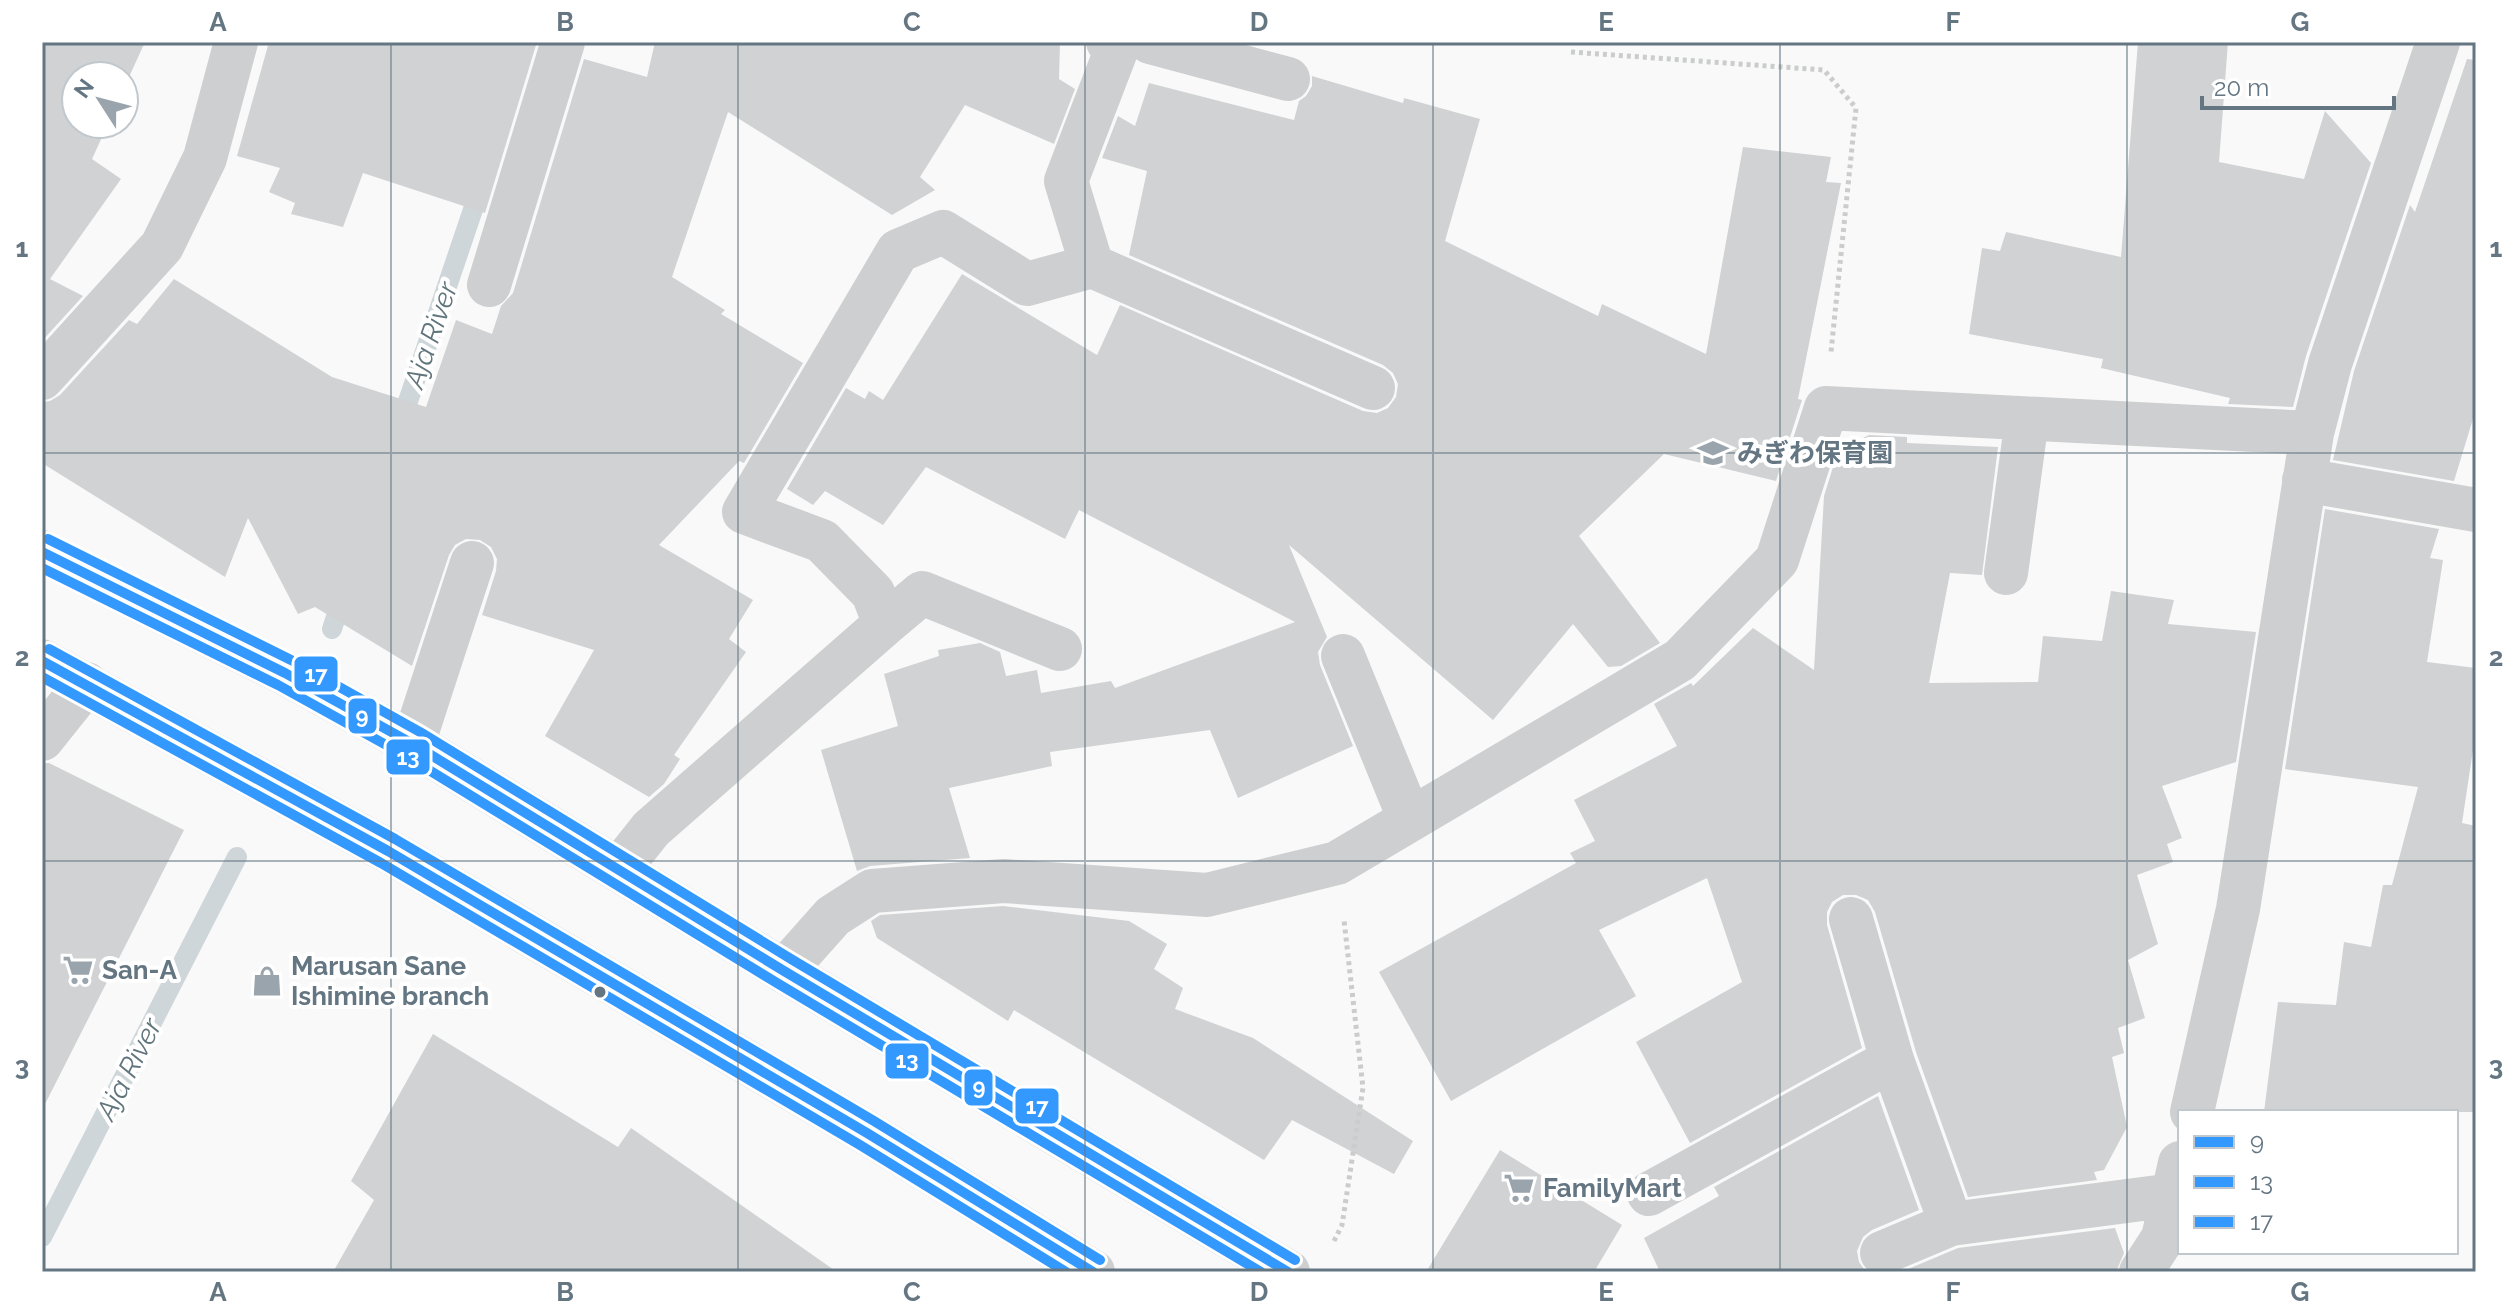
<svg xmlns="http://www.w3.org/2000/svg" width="2518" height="1314" font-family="Raleway,'Noto Sans JP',sans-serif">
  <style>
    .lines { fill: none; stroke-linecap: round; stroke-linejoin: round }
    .stream { stroke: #ced6d9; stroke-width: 20 }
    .building { fill: #d0d2d3 }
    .path { stroke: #cbcccd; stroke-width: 5; stroke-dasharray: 4 4; stroke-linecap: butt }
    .minor { stroke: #cecfd0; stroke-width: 44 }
    .tertiary { stroke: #cecfd0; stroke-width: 44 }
    .bus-1-casing { stroke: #fff; stroke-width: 16 }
    .bus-2-casing { stroke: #fff; stroke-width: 16 }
    .bus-3-casing { stroke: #fff; stroke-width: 16 }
    .bus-1 { stroke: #39f; stroke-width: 10 }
    .bus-2 { stroke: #39f; stroke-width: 10 }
    .bus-3 { stroke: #39f; stroke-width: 10 }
    .grid { fill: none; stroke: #657683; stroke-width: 2; stroke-opacity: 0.55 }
    .bus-dot { fill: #657683; stroke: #fff; stroke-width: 3 }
    .labels { text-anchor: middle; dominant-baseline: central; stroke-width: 8; stroke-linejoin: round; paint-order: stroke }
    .poi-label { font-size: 26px; font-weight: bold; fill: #657683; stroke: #fff; text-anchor: start }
    .water-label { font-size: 28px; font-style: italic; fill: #60757c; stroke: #fff }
    .line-badge { stroke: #fff; stroke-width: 3 }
    .badge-label { font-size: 22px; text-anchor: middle; font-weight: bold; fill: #fff }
    .neatline { fill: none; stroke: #657683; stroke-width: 3 }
    .grid-label { font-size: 26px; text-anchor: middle; font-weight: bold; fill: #657683 }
  </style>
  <rect width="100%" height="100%" fill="#f9f9f9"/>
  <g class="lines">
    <path class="stream" d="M400 425 481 186
      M332 629 343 595
      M42 1237 237 857"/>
  </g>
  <path class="building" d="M42 42H145L124 88V76H76V124H108L92 159 121 179 50 279 83 296 42 341Z
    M269 42H526L536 45 485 213 363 173 343 227 291 214 295 203 269 192 280 168 237 156Z
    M655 42H1060L1059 79 1075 89 1054 144 965 105 920 177 935 190 892 215 728 112 672 277 725 310 721 314 803 363 744 463 739 461 659 545 753 600 729 639 746 652 674 755 680 759 664 784 649 797 545 736 594 650 482 615 496 571 497 559 491 547 480 540 466 539 455 545 449 555 412 666 315 607 298 614 248 518 225 577 42 463V402L50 401 60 395 129 320 137 324 174 279 332 377 426 407 456 320 492 334 501 306 513 293 584 59 647 77Z
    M2138 42H2228L2219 162 2304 179 2325 111 2371 163 2306 356 2293 407 2228 404 2230 398 2101 368 2103 359 1969 334 1982 248 2000 251 2006 232 2121 257Z
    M2467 59 2476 60V409L2454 481 2333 460 2354 371 2410 205 2415 212Z
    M1312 76 1403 103 1404 98 1480 119 1445 241 1598 316 1602 304 1706 354 1743 147 1831 157 1826 182 1841 183 1798 399 1802 400 1776 481 1664 454 1579 536 1660 643 1621 666 1608 667 1573 624 1493 720 1289 545 1327 637 1318 652 1320 665 1353 746 1238 798 1210 730 1050 752 1052 766 949 788 970 858 870 866 857 871 821 750 898 726 884 674 939 656 938 650 980 643 1000 652 1006 676 1037 670 1041 693 1111 681 1115 688 1295 622 1079 510 1065 539 926 467 883 525 825 491 813 505 787 489 846 388 865 399 869 391 883 400 962 274 1097 355 1120 305 1363 411 1377 413 1388 408 1396 397 1398 384 1393 373 1383 365 1129 255 1147 171 1102 158 1118 116 1135 126 1149 83 1294 120 1299 101 1306 96 1312 86Z
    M1869 435 1907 437V443L1998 447 1982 575 1950 573 1929 683 2038 682 2043 636 2102 641 2111 591 2174 600 2168 624 2256 632 2236 762 2162 786 2182 838 2167 844 2173 862 2137 875 2158 944 2128 960 2145 1018 2118 1028 2124 1053 2112 1057 2127 1127 2104 1170 2094 1172 2097 1180 1968 1197 1916 1052 1875 912 1868 900 1856 895H1843L1832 902 1827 912V925L1862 1048 1690 1143 1636 1042 1742 982 1707 878 1599 930 1636 996 1451 1101 1379 972 1576 863 1570 853 1595 841 1574 800 1677 746 1654 704 1691 683 1693 686 1753 628 1814 670 1824 496 1838 451Z
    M2325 509 2439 529 2430 558 2443 560 2427 662 2476 668V730L2462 823 2476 826V1112H2264L2278 1002 2336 1005 2344 942 2371 947 2383 885H2392L2418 787 2285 769Z
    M42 763H49L184 830 42 1110Z
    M1003 906 1129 921 1167 944 1154 969 1183 988 1175 1009 1253 1038 1413 1141 1394 1174 1292 1120 1264 1160 1014 1010 1008 1021 877 938 871 921 880 915Z
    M433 1034 618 1147 631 1128 837 1272H333L374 1200 351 1181Z
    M1878 1096 1919 1210 1872 1230 1863 1237 1857 1251 1859 1262 1866 1272H1660L1644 1238 1719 1196 1714 1187Z
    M1500 1150 1622 1225 1594 1272H1426Z
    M2115 1228 2124 1253 2116 1272H1901L1958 1248Z"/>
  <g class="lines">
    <path class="path" d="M1571 52 1824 70 1856 108 1831 352
      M1334 1241 1342 1225 1363 1088 1344 920"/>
    <path class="minor" d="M1108 42 1117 48 1066 181 1092 266 1373 388
      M1150 42 1288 79
      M489 285 563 42
      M42 378 162 246 205 158 236 42
      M2304 480 2476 510
      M2006 573 2027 419
      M885 624 922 593 1060 649
      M1343 656 1410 820
      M42 739 86 684
      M413 744 472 563
      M620 868 651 829 885 624 873 593 822 541 744 512 898 251 943 232 1027 284 1092 266
      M1851 919 1892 1060
      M784 971 833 916 872 891 1004 881 1207 895 1337 863 1680 660 1777 560 1826 408 2312 433
      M2192 1112 2238 909 2312 433 2330 364 2438 42
      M1649 1194 1892 1060 1951 1224 2173 1195
      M1882 1253 1951 1224
      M2141 1272 2163 1238 2180 1163"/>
    <path class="tertiary" d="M42 552 285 673 413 744 784 971 1288 1272
      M42 661 388 851 867 1133 1093 1272"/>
    <g class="bus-1-casing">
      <path id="bus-1" d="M42 552 285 673 413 744 784 971 1288 1272
        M42 661 388 851 867 1133 1093 1272"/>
    </g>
    <g class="bus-2-casing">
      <path id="bus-2" d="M42 568 278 685 406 756 777 983 1261 1272
        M42 677 381 863 860 1145 1066 1272"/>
    </g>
    <g class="bus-3-casing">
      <path id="bus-3" d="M48 539 291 660 420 732 791 959 1295 1260
        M49 649 395 839 874 1121 1100 1260"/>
    </g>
    <use href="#bus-1" class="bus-1"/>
    <use href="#bus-2" class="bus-2"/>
    <use href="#bus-3" class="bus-3"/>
  </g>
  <path class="grid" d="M391 42V1272M738 42V1272M1085 42V1272M1433 42V1272M1780 42V1272M2127 42V1272M42 453H2476M42 861H2476"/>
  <defs>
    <g id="school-bare" transform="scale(2.4)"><path d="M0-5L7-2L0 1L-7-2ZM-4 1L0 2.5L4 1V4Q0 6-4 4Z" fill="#99a4ac" stroke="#fff" stroke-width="2.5" paint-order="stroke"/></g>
    <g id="supermarket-bare" transform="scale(2.4)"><path d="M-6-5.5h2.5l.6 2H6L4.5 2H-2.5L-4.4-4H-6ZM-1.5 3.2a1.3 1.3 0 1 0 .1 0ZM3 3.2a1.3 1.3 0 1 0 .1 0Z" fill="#99a4ac" stroke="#fff" stroke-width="2.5" paint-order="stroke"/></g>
    <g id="shop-bare" transform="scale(2.4)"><path d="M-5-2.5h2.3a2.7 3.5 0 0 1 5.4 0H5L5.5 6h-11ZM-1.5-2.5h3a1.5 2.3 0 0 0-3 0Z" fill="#99a4ac" stroke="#fff" stroke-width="2.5" paint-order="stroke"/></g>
  </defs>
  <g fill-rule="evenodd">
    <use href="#school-bare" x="1713" y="453"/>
    <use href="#supermarket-bare" x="78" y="970"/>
    <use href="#shop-bare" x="267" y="981"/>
    <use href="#supermarket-bare" x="1519" y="1188"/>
  </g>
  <circle class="bus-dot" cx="600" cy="992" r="7"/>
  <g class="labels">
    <g class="poi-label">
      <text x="1737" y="453">みぎわ保育園</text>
      <text x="291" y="966">Marusan Sane<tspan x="291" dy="30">Ishimine branch</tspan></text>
      <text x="102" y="970">San-A</text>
      <text x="1543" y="1188">FamilyMart</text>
    </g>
    <g class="water-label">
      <text transform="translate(431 335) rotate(-71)">Aja River</text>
      <text transform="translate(129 1069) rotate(-63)">Aja River</text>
    </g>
  </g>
  <g class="line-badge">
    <rect x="293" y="655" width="46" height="38" rx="8" fill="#39f"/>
    <rect x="347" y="697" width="31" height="38" rx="8" fill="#39f"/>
    <rect x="385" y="738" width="46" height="38" rx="8" fill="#39f"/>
    <rect x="884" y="1042" width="46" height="38" rx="8" fill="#39f"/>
    <rect x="963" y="1068" width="31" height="39" rx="8" fill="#39f"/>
    <rect x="1014" y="1087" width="46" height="38" rx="8" fill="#39f"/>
  </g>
  <g class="badge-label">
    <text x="316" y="682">17</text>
    <text x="362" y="724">9</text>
    <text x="408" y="765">13</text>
    <text x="907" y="1068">13</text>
    <text x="979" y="1095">9</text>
    <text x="1037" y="1114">17</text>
  </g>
  <rect width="2518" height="1314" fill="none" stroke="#ffffff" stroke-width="88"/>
  <rect x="2178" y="1110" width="280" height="144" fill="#ffffff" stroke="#c1c8cd" stroke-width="2"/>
  <rect x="2194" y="1136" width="40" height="12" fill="#3399ff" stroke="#c1c8cd" stroke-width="2"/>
  <text x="2250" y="1150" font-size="24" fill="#657683">9</text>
  <rect x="2194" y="1176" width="40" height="12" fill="#3399ff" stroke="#c1c8cd" stroke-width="2"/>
  <text x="2250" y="1190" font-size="24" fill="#657683">13</text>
  <rect x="2194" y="1216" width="40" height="12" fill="#3399ff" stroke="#c1c8cd" stroke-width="2"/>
  <text x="2250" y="1230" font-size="24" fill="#657683">17</text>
  <g transform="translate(100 100) rotate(306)"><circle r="38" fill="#ffffff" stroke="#c1c8cd" stroke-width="2"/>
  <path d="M0-6L14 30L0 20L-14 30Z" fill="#99a4ac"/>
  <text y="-12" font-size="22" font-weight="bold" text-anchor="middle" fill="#657683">N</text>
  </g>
  <path d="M2202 96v12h192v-12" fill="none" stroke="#657683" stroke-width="4"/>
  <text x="2214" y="96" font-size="24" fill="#657683" stroke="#ffffff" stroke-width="6" paint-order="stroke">20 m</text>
  <rect x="44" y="44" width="2430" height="1226" class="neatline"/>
  <g class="grid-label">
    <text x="218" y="31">A</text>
    <text x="565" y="31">B</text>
    <text x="912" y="31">C</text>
    <text x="1259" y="31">D</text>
    <text x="1606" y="31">E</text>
    <text x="1953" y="31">F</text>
    <text x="2300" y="31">G</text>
    <text x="22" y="257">1</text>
    <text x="2496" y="257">1</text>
    <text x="22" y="666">2</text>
    <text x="2496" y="666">2</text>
    <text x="22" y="1075">3</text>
    <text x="2496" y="1075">3</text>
    <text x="218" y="1301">A</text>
    <text x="565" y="1301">B</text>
    <text x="912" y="1301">C</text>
    <text x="1259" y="1301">D</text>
    <text x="1606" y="1301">E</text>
    <text x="1953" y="1301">F</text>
    <text x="2300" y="1301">G</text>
  </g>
</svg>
